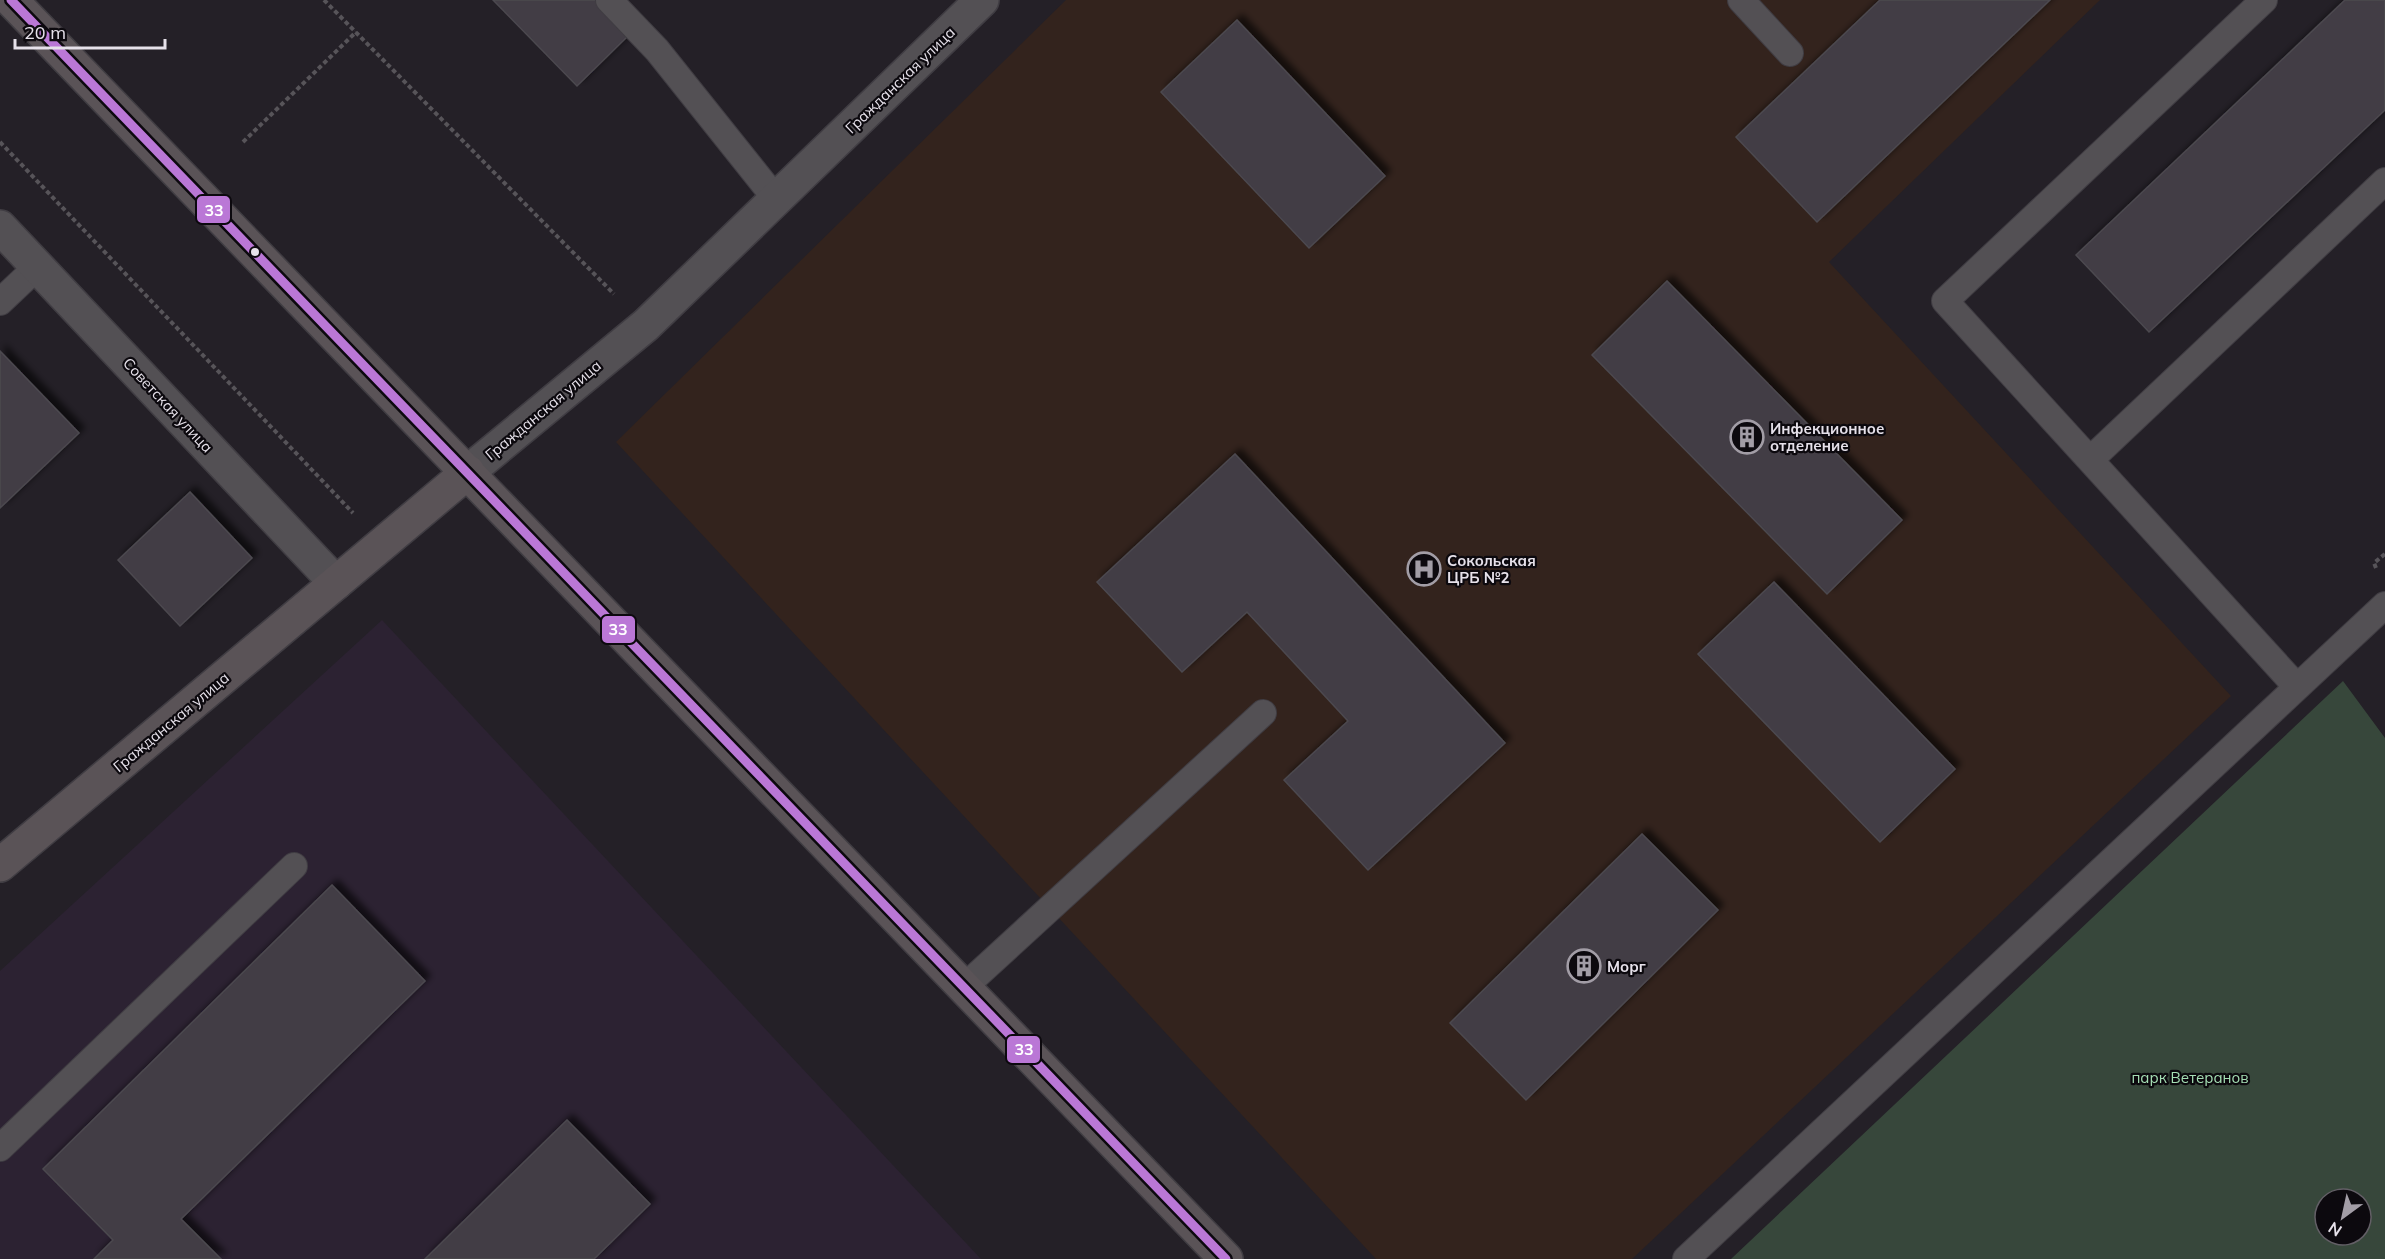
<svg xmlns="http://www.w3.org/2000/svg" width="2385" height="1259" font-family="Mulish,sans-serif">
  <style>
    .built { fill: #2c2232 }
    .medical { fill: #33231d }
    .green { fill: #37473b; fill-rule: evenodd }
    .building { fill: #423c45; stroke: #4c494f; stroke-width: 1.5; filter: url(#shadow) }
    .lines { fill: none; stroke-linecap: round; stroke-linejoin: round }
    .lane-casing { stroke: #403d43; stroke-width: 28 }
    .street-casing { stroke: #403d43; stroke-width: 36 }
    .secondary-casing { stroke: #403d43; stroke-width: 36 }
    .path { stroke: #575459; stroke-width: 4; stroke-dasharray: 4.5 3; stroke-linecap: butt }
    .lane { stroke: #535054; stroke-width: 26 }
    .street { stroke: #535054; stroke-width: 33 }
    .secondary { stroke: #5a5357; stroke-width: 33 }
    .bus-1-casing { stroke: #0c090e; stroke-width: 14 }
    .bus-1 { stroke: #ba77d6; stroke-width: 9 }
    .bus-dot { fill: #e6e1ea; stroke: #0c090e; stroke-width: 2 }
    .labels { text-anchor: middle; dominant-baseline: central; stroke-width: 4.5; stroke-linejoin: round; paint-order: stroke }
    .street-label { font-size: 15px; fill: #e6e1ea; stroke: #0c090e }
    .poi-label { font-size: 15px; font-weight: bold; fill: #e6e1ea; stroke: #0c090e; text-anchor: start }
    .park-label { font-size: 15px; fill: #a5deb4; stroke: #0c090e }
    .line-badge { stroke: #0c090e; stroke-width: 2 }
    .badge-label { font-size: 16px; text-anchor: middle; font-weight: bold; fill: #fff }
  </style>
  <defs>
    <filter id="shadow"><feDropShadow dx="5.5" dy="-5.5" stdDeviation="3" flood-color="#0009"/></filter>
  </defs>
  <rect width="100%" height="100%" fill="#242027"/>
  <path class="built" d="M382 620 981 1259H0V971Z"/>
  <path class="medical" d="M1066 0H2100L1829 262 2231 696 1632 1259H1376L616 442Z"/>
  <path class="green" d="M2343 681 2385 738V1259H1731ZM2325 1199H2361V1235H2325Z"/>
  <path class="building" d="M493 0H596L630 34 577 86Z
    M1880 0H2050L1817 222 1736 137Z
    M2345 0H2385V110L2149 332 2076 255Z
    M1237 20 1385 176 1309 248 1161 92Z
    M1667 281 1902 520 1827 594 1592 355Z
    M0 351 79 433 0 508Z
    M1235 454 1505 743 1368 870 1284 780 1348 721 1247 612 1182 672 1097 582Z
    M190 492 252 558 180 626 118 560Z
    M1774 582 1955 769 1880 842 1698 654Z
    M1642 834 1718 910 1526 1100 1450 1023Z
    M332 885 425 981 181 1219 221 1259H94L113 1240 43 1169Z
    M567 1120 650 1204 594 1259H425Z"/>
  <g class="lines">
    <g class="lane-casing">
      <path id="lane" d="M609 0 657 50 776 199
        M1741 0 1790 53
        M2264 0 1945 301 2297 687
        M0 302 37 267
        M2090 460 2385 181
        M964 987 1263 713
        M0 1148 294 866
        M1686 1259 2385 605"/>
    </g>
    <g class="street-casing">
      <path id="street" d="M0 227 336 583
        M468 472 646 325 982 0"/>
    </g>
    <g class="secondary-casing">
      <path id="secondary" d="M11 0 1226 1259
        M0 865 468 472"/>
    </g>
    <path class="path" d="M324 0 614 294
      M0 142 353 513
      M243 142 356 32
      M2376 568 2374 563 2385 554"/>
    <use href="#lane" class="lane"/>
    <use href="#street" class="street"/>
    <use href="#secondary" class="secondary"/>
    <g class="bus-1-casing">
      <path id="bus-1" d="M11 0 1226 1259"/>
    </g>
    <use href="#bus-1" class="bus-1"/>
  </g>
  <defs>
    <g id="building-ring" transform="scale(1.725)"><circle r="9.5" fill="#0c090e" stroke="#a29da6" stroke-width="1.5"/><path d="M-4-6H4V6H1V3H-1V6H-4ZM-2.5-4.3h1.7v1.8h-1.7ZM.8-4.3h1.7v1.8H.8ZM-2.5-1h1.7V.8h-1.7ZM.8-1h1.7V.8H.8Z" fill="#a29da6"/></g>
    <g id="hospital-ring" transform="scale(1.725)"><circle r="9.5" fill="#0c090e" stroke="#a29da6" stroke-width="1.5"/><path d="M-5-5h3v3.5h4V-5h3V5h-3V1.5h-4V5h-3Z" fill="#a29da6"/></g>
  </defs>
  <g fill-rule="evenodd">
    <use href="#building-ring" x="1747" y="437"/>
    <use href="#hospital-ring" x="1424" y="569"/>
    <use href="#building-ring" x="1584" y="966"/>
  </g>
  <circle class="bus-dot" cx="255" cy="252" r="5"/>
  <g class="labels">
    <g class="street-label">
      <text transform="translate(900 80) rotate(-44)">Гражданская улица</text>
      <text transform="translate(168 405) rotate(47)">Советская улица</text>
      <text transform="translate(543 410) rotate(-40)">Гражданская улица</text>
      <text transform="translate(171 722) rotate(-40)">Гражданская улица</text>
    </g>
    <g class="poi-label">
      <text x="1770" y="428">Инфекционное<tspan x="1770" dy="17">отделение</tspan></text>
      <text x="1447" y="560">Сокольская<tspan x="1447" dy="17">ЦРБ №2</tspan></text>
      <text x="1607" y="966">Морг</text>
    </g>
    <g class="park-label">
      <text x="2190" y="1077">парк Ветеранов</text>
    </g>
  </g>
  <g class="line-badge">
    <rect x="196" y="195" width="35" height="29" rx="6" fill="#ba77d6"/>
    <rect x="601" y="615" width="35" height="29" rx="6" fill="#ba77d6"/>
    <rect x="1006" y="1035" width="35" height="29" rx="6" fill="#ba77d6"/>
  </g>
  <g class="badge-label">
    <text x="214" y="216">33</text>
    <text x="618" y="635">33</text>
    <text x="1024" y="1055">33</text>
  </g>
  <g transform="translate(2343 1217) rotate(213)"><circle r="28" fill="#0c090e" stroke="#635f66" stroke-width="1.5"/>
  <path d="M0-4.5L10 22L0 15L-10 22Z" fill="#a29da6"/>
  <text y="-9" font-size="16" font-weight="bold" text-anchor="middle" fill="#e6e1ea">N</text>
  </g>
  <path d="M15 39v9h150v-9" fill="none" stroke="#e6e1ea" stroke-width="3"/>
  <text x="24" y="39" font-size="18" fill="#e6e1ea" stroke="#0c090e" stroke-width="4.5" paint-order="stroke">20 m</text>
</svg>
